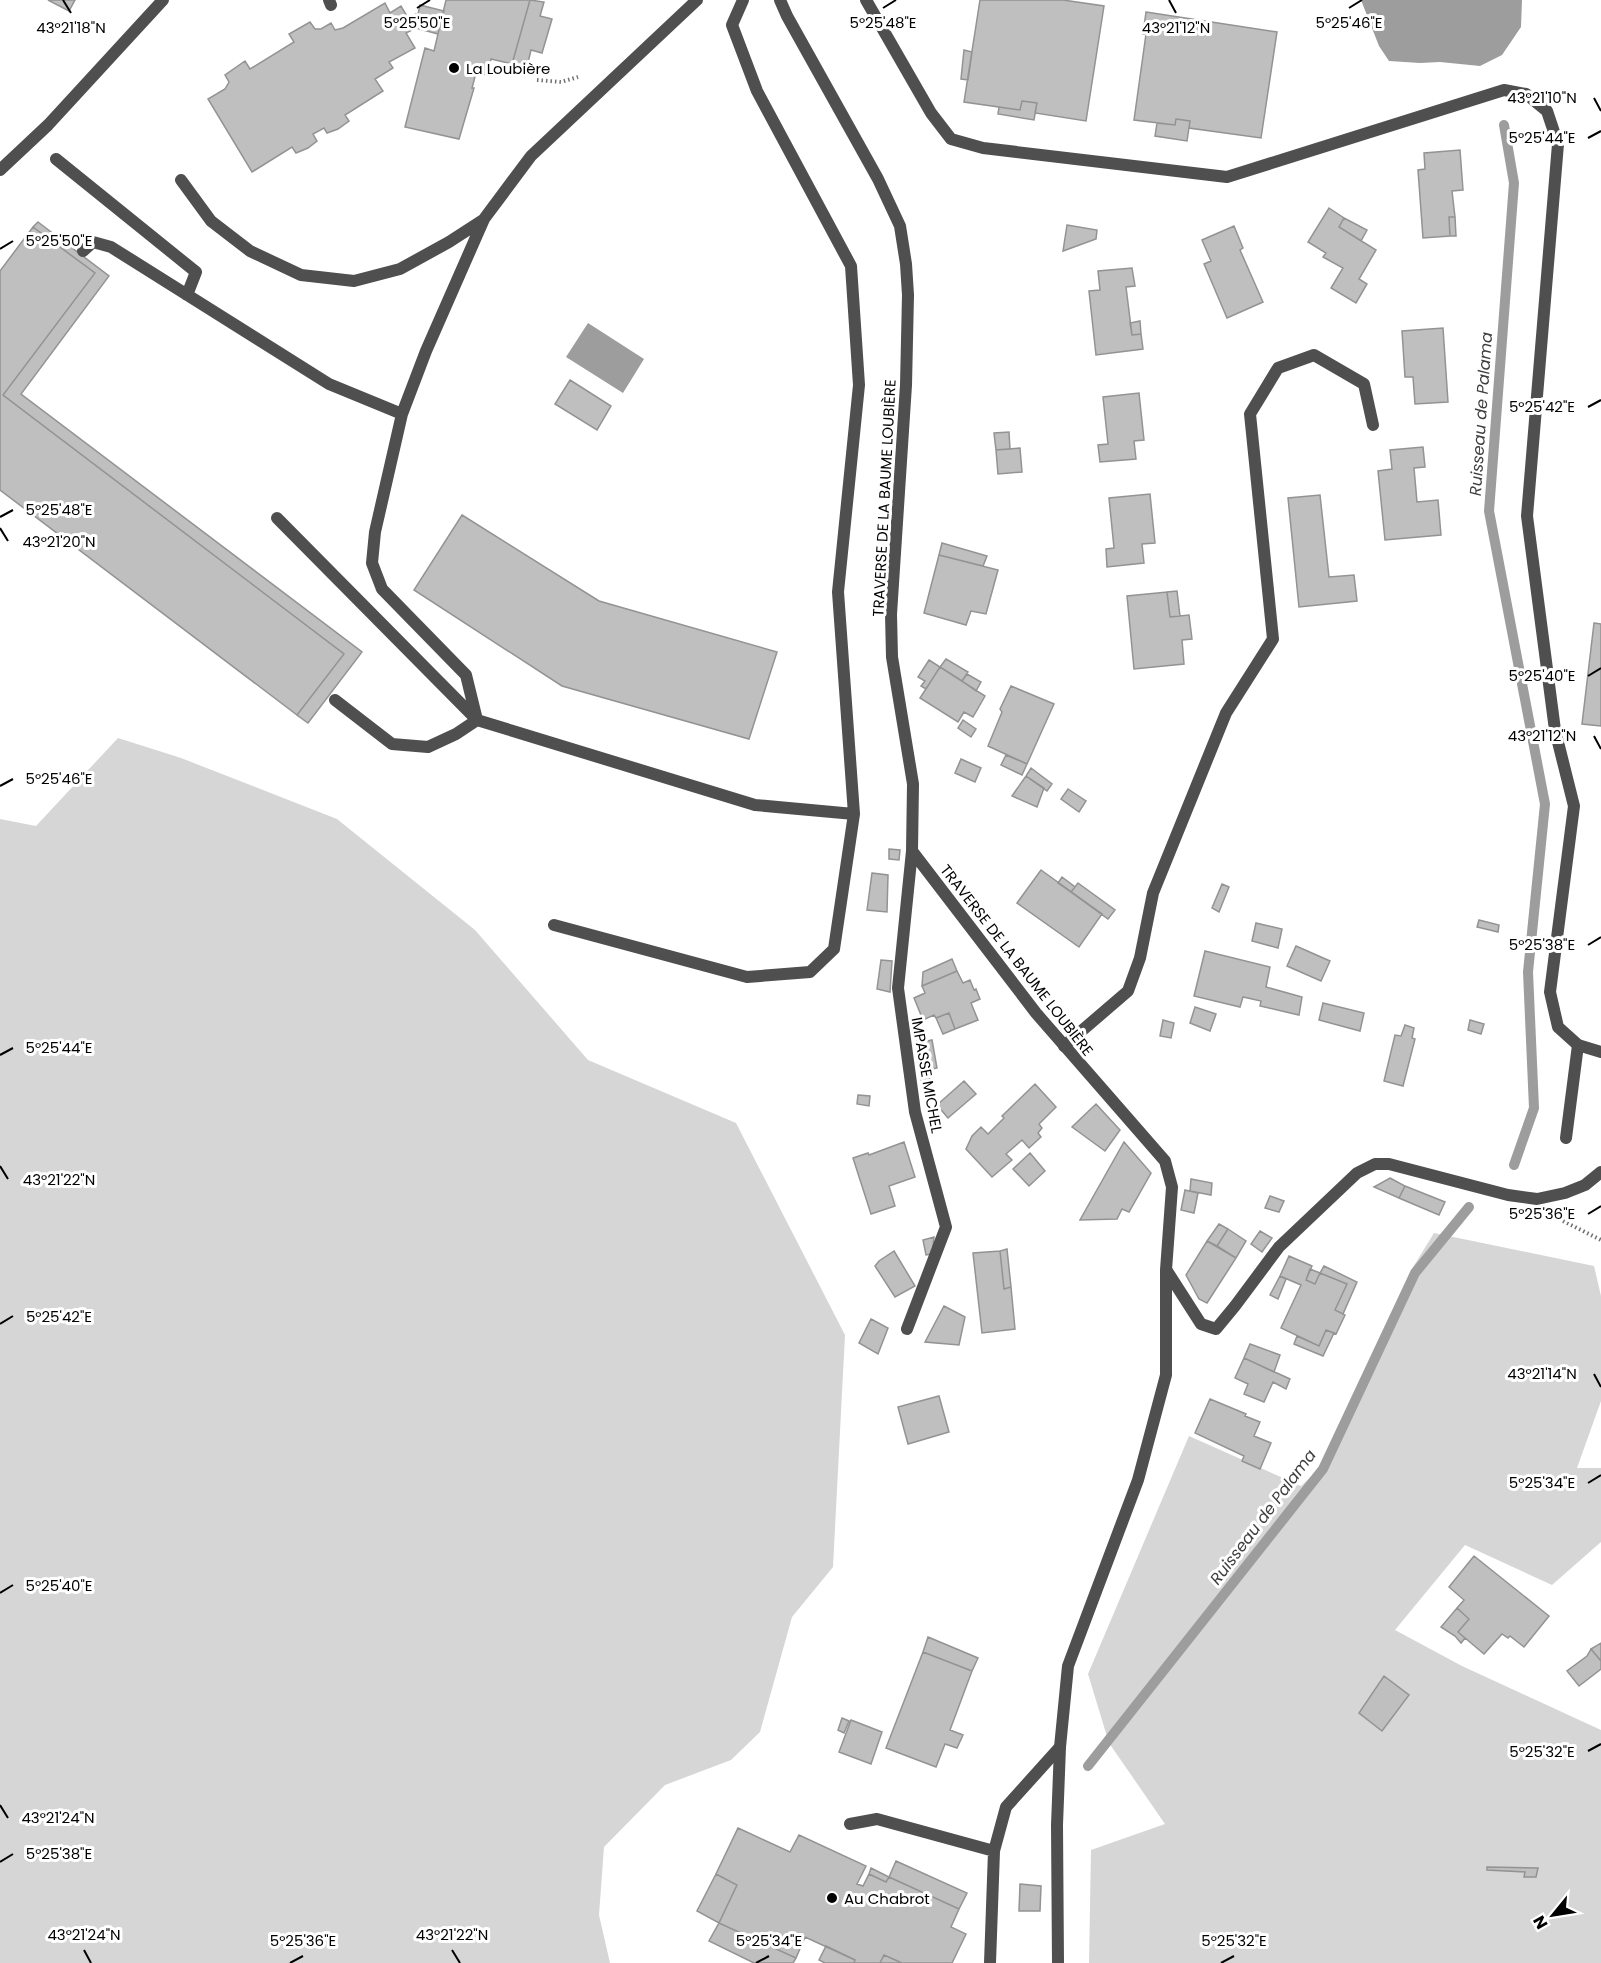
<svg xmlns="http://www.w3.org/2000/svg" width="1601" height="1963" font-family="Poppins,sans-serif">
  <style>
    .green { fill: #d6d6d6 }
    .water { fill: #9d9d9d }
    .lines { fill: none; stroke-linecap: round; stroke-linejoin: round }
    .stream { stroke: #9d9d9d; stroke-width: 10 }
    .building { fill: #bfbfbf; stroke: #939393; stroke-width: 1.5 }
    .path { stroke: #717171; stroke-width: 4; stroke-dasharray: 1.5 3; stroke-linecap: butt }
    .service { stroke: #4f4f4f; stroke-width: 12 }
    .minor { stroke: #4f4f4f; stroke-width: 12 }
    .ticks { fill: none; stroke: #000; stroke-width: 2 }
    .poi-dot { fill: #000; stroke: #fff; stroke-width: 2 }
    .labels { text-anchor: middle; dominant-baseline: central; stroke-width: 6; stroke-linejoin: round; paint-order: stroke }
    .poi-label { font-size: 15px; fill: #000; stroke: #fff; text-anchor: start }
    .street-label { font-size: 15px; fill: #000; stroke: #fff }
    .water-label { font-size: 16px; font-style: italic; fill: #3e3e3e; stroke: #fff }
    .ticks-label { font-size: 15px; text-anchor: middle; fill: #000; stroke: #fff; stroke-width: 6; stroke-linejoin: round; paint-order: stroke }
  </style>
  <rect width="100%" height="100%" fill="#fff"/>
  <path class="green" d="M118 738 181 758 337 819 475 930 588 1060 736 1123 845 1335 833 1567 792 1617 760 1732 731 1760 665 1785 604 1847 599 1915 610 1963H0V819L36 826Z
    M1434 1233 1594 1266 1601 1296V1401L1577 1468H1601V1542L1552 1585 1465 1545 1395 1630 1462 1666 1601 1730V1963H1089L1091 1850 1165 1824 1109 1743 1088 1674 1189 1436 1301 1486 1322 1466 1355 1407 1410 1272Z"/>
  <path class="water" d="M1361 0H1522L1521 27 1502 55 1480 66 1440 62 1420 63 1389 61 1379 46Z
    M588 323 644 359 623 393 566 357Z"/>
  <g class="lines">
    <path class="stream" d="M1504 125 1514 183 1489 511 1545 804 1528 972 1534 1108 1514 1165
      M1088 1766 1323 1469 1415 1273 1469 1207"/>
  </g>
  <path class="building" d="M48 0H75L69 11Z
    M446 0H530L512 64 491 59 487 75 476 73 472 88H474L459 139 405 127 425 48 434 51Z
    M530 0 544 2 540 16 552 19 542 53 531 50 527 67 512 64Z
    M980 0H1063L1104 6 1086 121 1035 113 1037 103 1022 101 1020 110 964 102Z
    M385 3 390 13 401 6 408 18 416 14 441 21 438 34 416 28 406 33 415 48 389 62 393 68 375 79 383 91 345 115 349 121 338 129 327 133 324 128 313 134 317 141 308 148 296 153 292 147 252 172 208 99 225 89 229 82 225 75 245 61 250 69 294 42 289 34 310 22 315 29H321L331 23 335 30 343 28Z
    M420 5 444 11 441 21 418 14Z
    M1146 12 1277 32 1261 138 1189 128 1190 121 1176 119 1175 125 1134 120 1146 34H1143Z
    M964 50 972 52 968 80 961 79Z
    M1022 101 1037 103 1034 120 998 114 999 107 1020 110Z
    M1176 119 1190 121 1187 141 1155 136 1157 123 1175 125Z
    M1460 150 1463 190 1452 191 1455 217H1449L1450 236 1423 238 1418 170 1425 169 1424 153Z
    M1329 208 1344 218 1339 227 1376 250 1359 279 1367 284 1356 303 1331 288 1343 268 1323 257 1326 253 1308 242Z
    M1449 217H1455L1456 236H1450Z
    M1344 218 1367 230 1361 241 1339 227Z
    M38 222 109 276 21 394 362 652 308 723 297 715 344 654 3 395 95 273 33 227Z
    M1067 225 1097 230 1096 239 1063 251Z
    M1234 226 1243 248 1240 250 1263 302 1227 318 1204 264 1211 261 1202 240Z
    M33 227 95 273 3 395 344 654 297 715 0 490V271Z
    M1132 268 1135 286 1126 287 1132 335 1141 334 1143 349 1096 355 1089 291 1100 290 1098 271Z
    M1140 321 1141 334 1132 335 1130 323Z
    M1443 328 1448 402 1415 404 1413 377H1405L1402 331Z
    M570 380 611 406 597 430 555 404Z
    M1139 393 1144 440 1134 441 1136 459 1100 462 1098 445 1108 444 1103 397Z
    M1009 432 1010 449 996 450 994 433Z
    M1423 447 1425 467 1414 468 1417 502 1438 500 1441 535 1385 540 1378 471 1392 469 1390 450Z
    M1020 448 1022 472 998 474 996 450Z
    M1150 494 1155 543 1142 544 1144 563 1107 567 1106 549 1114 548 1109 498Z
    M1320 495 1329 577 1354 575 1357 601 1299 607 1288 498Z
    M462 515 599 601 777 652 749 739 562 686 414 590Z
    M942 543 987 556 983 566 939 555Z
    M939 555 998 570 986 614 971 611 966 625 924 613Z
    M1177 591 1180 616 1170 617 1167 592Z
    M1167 592 1170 617 1189 615 1192 639 1182 640 1184 664 1134 669 1127 596Z
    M1594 623 1601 624V726L1582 724Z
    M946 659 968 672 962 681 940 667Z
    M929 660 940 667 926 689 921 686 925 681 918 677Z
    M940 667 985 696 973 717 964 712 958 722 920 698Z
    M967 674 981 682 976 691 962 681Z
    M1011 686 1054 704 1027 764 988 746 1002 712 1000 709Z
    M963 720 976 729 971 737 958 728Z
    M1006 755 1027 764 1022 775 1001 765Z
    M961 759 981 768 975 782 955 773Z
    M1031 768 1052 784 1047 791 1026 776Z
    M1026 776 1044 788 1037 807 1012 796Z
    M1068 789 1086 801 1079 812 1061 799Z
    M889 849 900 850 899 860 889 859Z
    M1041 870 1102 914 1079 947 1017 903Z
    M872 873 888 875 887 912 867 910Z
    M1062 877 1075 887 1071 892 1058 883Z
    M1078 883 1115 910 1108 919 1071 892Z
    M1222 884 1229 887 1219 912 1212 908Z
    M1479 920 1499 925 1498 932 1477 927Z
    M1256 923 1282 929 1278 948 1252 941Z
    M1296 946 1330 961 1321 981 1287 966Z
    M1205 951 1270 967 1266 987 1302 997 1299 1015 1260 1006 1261 1001 1243 997 1240 1007 1194 996Z
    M952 959 957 971 922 986 923 972Z
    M881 960 892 961 890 992 877 989Z
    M957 971 963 983 970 980 974 990 976 989 980 999 971 1003 978 1020 955 1029 949 1013 936 1018 934 1015 923 1020 914 998 925 993 922 986Z
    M1323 1003 1364 1013 1360 1031 1319 1020Z
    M1195 1007 1216 1014 1210 1031 1190 1023Z
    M949 1013 955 1029 943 1034 936 1018Z
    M1163 1020 1174 1023 1171 1038 1160 1036Z
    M1470 1020 1484 1024 1481 1034 1468 1030Z
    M1405 1025 1414 1028 1412 1038 1415 1039 1403 1086 1384 1081 1395 1035 1401 1036Z
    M922 1037 923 1042 932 1040 937 1068 920 1072 917 1039Z
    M929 1075 933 1093 923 1094 921 1077Z
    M964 1081 976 1094 948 1118 937 1105Z
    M1035 1084 1056 1107 1039 1124 1042 1128 1038 1133 1041 1137 1029 1148 1022 1140 1006 1154 1012 1160 992 1177 966 1149 972 1136 981 1127 988 1134 1004 1118 1002 1116Z
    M858 1095 870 1096 869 1106 857 1104Z
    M1096 1104 1120 1130 1105 1151 1072 1127Z
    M904 1142 915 1177 889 1186 895 1206 871 1214 853 1158 868 1153 869 1155Z
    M1124 1142 1151 1173 1129 1212 1122 1209 1117 1219 1080 1220Z
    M1030 1153 1045 1171 1029 1186 1013 1169Z
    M1390 1178 1405 1186 1399 1198 1374 1187Z
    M1191 1179 1212 1183 1211 1195 1190 1191Z
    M1405 1186 1445 1202 1439 1215 1399 1198Z
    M1185 1190 1198 1193 1194 1213 1181 1210Z
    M1270 1196 1284 1201 1279 1212 1265 1208Z
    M1219 1224 1228 1229 1217 1246 1207 1241Z
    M1228 1229 1246 1241 1236 1258 1217 1246Z
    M1260 1231 1272 1238 1262 1252 1251 1244Z
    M934 1237 932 1254 926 1255 923 1240Z
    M1207 1241 1236 1258 1207 1303 1199 1299 1186 1275Z
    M1007 1249 1011 1287 1004 1289 1000 1251Z
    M894 1251 915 1286 895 1297 875 1266 879 1261Z
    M1000 1251 1004 1289 1011 1287 1015 1329 982 1333 973 1253Z
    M1289 1256 1312 1266 1306 1280 1315 1284 1320 1273 1347 1284 1335 1310 1345 1315 1336 1334 1326 1330 1319 1346 1281 1328 1301 1285 1280 1276Z
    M1324 1266 1357 1282 1343 1314 1335 1310 1347 1284 1320 1273Z
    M1310 1269 1320 1273 1315 1284 1306 1280Z
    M1280 1276 1286 1279 1278 1299 1270 1295Z
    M944 1306 965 1317 959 1345 925 1342Z
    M871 1319 888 1328 878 1354 859 1343Z
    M1326 1330 1334 1333 1323 1356 1294 1344 1297 1336 1319 1346Z
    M1250 1344 1280 1355 1274 1372 1244 1358Z
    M1244 1358 1290 1379 1286 1389 1273 1382 1264 1402 1244 1394 1248 1384 1235 1378Z
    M939 1396 949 1432 908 1444 898 1407Z
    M1210 1399 1246 1414 1245 1416 1260 1422 1254 1436 1271 1443 1260 1469 1242 1461 1244 1456 1195 1433Z
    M1474 1556 1549 1616 1524 1647 1510 1636 1508 1638 1502 1634 1484 1654 1458 1632 1469 1619 1457 1608 1464 1600 1449 1587Z
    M1457 1608 1469 1619 1458 1632 1465 1638 1461 1643 1455 1636 1441 1627Z
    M928 1637 978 1658 972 1671 923 1652Z
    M1601 1643V1661L1591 1649Z
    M1591 1649 1601 1661V1669L1579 1686 1567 1671 1587 1656Z
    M923 1652 972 1671 950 1730 963 1735 957 1748 945 1744 936 1767 886 1748Z
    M1384 1676 1409 1695 1382 1731 1359 1713Z
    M842 1718 849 1721 844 1733 838 1730Z
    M851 1720 882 1732 871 1764 839 1752Z
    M738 1828 790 1852 799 1835 866 1866 857 1884 863 1886 869 1874 886 1882 889 1877 959 1909 951 1927 966 1934 952 1963H902L884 1955 880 1963H854L855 1960 805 1937 796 1958 719 1923 737 1885 716 1874Z
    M896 1861 967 1893 959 1909 889 1877Z
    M1487 1867 1538 1868 1536 1877H1524L1525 1872 1487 1870Z
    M871 1868 889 1877 886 1882 869 1874Z
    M716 1874 737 1885 719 1923 697 1911Z
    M1020 1884 1041 1886 1040 1911H1019Z
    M719 1923 796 1958 793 1963H754L709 1941Z
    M826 1946 855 1960 854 1963H825L819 1960Z
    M884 1955 902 1963H880Z"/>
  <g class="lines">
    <path class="path" d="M537 80 561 82 578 77
      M1559 1219 1601 1240"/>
    <path class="service" d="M329 0 331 5
      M56 159 196 272 187 295
      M0 170 48 125 163 0
      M181 180 211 221 250 251 301 275 354 281 400 269 449 242 483 220
      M83 251 93 242 111 247 329 384 402 414
      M277 518 477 720
      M335 700 392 744 428 747 456 734 477 720 755 805 854 814
      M477 720 466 675 382 589 372 563 375 532 402 414 426 351 484 219 531 156 697 0
      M554 925 747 977 810 972 834 949 854 814 838 592 859 385 851 266 757 91 732 25 743 0
      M1064 1046 1128 991 1140 958 1153 893 1226 713 1273 639 1250 414 1278 368 1314 355 1364 384 1373 425
      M1566 1138 1578 1045
      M850 1824 877 1819 994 1851
      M990 1963 994 1851 1006 1807 1060 1747"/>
    <path class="minor" d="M780 0 787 16 878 179 900 226 906 264 908 295 906 385 891 614 892 657 913 784 912 851 1036 1013 1165 1161 1172 1187 1166 1270V1375L1138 1480 1068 1666 1060 1747 1057 1825 1058 1963
      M866 0 931 113 951 139 983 148 1227 177 1504 90 1526 94 1547 111 1558 144 1527 516 1555 730 1574 806 1550 992 1558 1027 1578 1045 1601 1052
      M1167 1271 1201 1324 1216 1329 1235 1306 1279 1247 1357 1173 1375 1164H1389L1508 1195 1537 1199 1565 1193 1585 1185 1601 1172
      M907 1329 946 1227 915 1112 898 988 912 851"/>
  </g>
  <path class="ticks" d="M63 0 71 13M1169 0 1176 13M417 8 430 0M883 8 896 0M1349 8 1362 0M1594 98 1601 111M1588 138 1601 131M0 249 13 241M1588 407 1601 400M0 517 13 510M0 528 8 541M1588 676 1601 668M1594 736 1601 749M0 786 13 779M1588 945 1601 937M0 1055 13 1048M0 1166 8 1179M1588 1214 1601 1206M0 1324 13 1316M1594 1374 1601 1387M1588 1483 1601 1475M0 1593 13 1585M1588 1751 1601 1744M0 1805 8 1818M0 1862 13 1854M84 1950 91 1963M452 1950 460 1963M290 1963 303 1956M756 1963 769 1956M1221 1963 1234 1956"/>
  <g class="poi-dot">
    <circle cx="454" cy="68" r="6"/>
    <circle cx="832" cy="1898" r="6"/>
  </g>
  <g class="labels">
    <g class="poi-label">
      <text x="466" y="68">La Loubière</text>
      <text x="844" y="1898">Au Chabrot</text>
    </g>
    <g class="street-label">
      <text transform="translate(884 498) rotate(-87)">TRAVERSE DE LA BAUME LOUBIÈRE</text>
      <text transform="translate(1017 960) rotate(52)">TRAVERSE DE LA BAUME LOUBIÈRE</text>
      <text transform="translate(927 1075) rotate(80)">IMPASSE MICHEL</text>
    </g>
    <g class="water-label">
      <text transform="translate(1481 414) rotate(-86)">Ruisseau de Palama</text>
      <text transform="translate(1263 1517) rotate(-53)">Ruisseau de Palama</text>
    </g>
  </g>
  <g class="ticks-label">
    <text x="417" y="28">5°25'50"E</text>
    <text x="883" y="28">5°25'48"E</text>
    <text x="1349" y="28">5°25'46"E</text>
    <text x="71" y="33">43°21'18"N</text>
    <text x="1176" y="33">43°21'12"N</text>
    <text x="1542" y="103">43°21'10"N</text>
    <text x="1542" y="143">5°25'44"E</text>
    <text x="59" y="246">5°25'50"E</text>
    <text x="1542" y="412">5°25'42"E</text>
    <text x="59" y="515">5°25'48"E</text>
    <text x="59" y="547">43°21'20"N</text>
    <text x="1542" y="681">5°25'40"E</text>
    <text x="1542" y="741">43°21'12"N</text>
    <text x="59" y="784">5°25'46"E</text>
    <text x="1542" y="950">5°25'38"E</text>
    <text x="59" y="1053">5°25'44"E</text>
    <text x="59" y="1185">43°21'22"N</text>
    <text x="1542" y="1219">5°25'36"E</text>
    <text x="59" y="1322">5°25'42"E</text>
    <text x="1542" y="1379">43°21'14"N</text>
    <text x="1542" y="1488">5°25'34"E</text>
    <text x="59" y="1591">5°25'40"E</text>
    <text x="1542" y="1757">5°25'32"E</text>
    <text x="58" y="1823">43°21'24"N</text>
    <text x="59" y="1859">5°25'38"E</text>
    <text x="84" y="1940">43°21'24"N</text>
    <text x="452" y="1940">43°21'22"N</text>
    <text x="303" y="1946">5°25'36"E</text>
    <text x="769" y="1946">5°25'34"E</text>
    <text x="1234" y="1946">5°25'32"E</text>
  </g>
  <g transform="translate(1553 1915) rotate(240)" stroke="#ffffff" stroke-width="4.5" paint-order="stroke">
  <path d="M0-4.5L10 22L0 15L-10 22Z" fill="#000000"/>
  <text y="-9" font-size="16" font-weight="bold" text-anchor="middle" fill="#000000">N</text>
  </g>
</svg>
